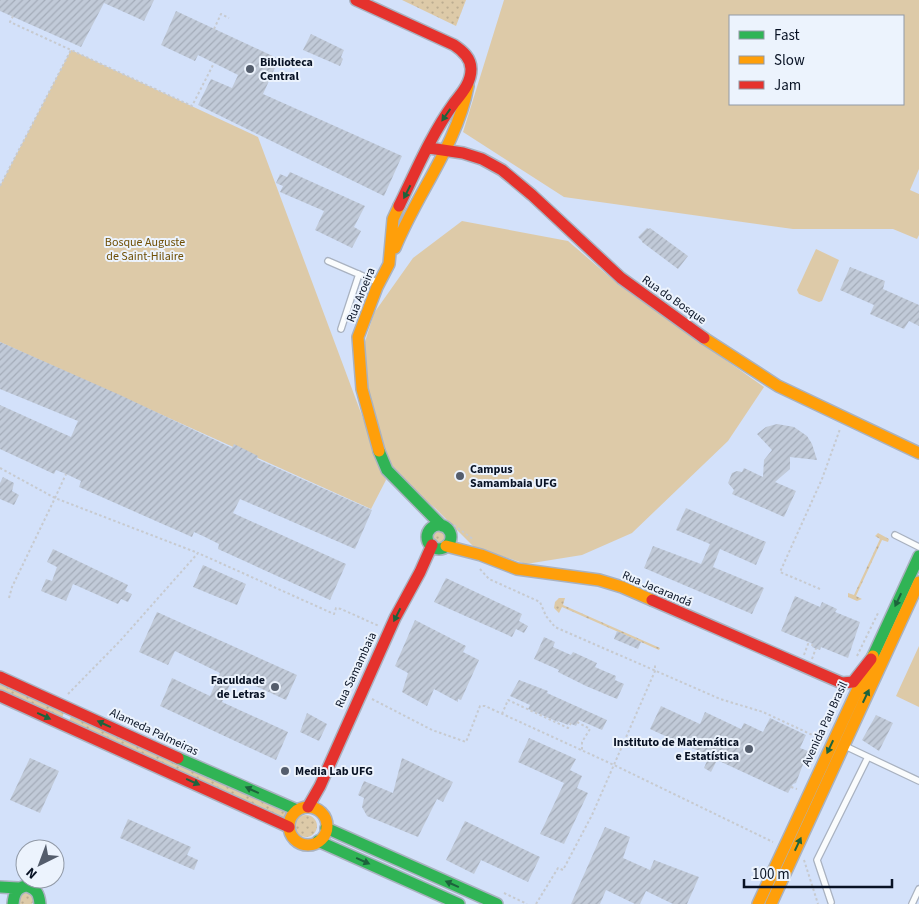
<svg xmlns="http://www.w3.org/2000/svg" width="919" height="904" font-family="'Source Sans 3',sans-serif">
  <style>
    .built { fill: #d3e1fa; fill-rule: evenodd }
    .grass { fill: url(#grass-dots) }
    .green { fill: #ddcaa8; fill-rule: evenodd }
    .building { fill: url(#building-hatch) }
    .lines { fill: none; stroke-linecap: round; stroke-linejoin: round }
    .lane-casing { stroke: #a9b2c0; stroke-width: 8 }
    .fast-casing { stroke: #a9b2c0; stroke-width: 14 }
    .slow-casing { stroke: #a9b2c0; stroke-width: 14 }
    .jam-casing { stroke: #a9b2c0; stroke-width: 14 }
    .path { stroke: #c7cacf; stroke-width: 2; stroke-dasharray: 2.5 2.5; stroke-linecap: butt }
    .lane { stroke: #fafcfd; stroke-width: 5.5 }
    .fast { stroke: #30b455; stroke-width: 11 }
    .slow { stroke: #ff9f0a; stroke-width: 11 }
    .jam { stroke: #e5322d; stroke-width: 11 }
    .oneway { fill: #1c633c }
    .poi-dot { fill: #545d6c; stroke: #ecf3fd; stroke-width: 2 }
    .labels { text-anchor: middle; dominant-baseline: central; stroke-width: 4; stroke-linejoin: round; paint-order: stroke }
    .poi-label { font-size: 12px; font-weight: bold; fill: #081224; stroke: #ecf3fd; text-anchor: start }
    .park-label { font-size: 12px; fill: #6f4f05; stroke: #ecf3fd }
    .street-label { font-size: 12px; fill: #081224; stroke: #ecf3fd }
  </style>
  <defs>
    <pattern id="grass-dots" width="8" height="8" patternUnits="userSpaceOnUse" patternTransform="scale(1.25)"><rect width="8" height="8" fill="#ddcaa8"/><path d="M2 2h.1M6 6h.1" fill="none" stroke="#bcac90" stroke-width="1.8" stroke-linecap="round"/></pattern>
    <pattern id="building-hatch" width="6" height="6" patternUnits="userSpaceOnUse" patternTransform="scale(1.25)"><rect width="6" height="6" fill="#c1cad8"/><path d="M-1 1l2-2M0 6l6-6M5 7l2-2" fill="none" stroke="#a4acb9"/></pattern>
  </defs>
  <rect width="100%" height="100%" fill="#e1e8f3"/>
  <path class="built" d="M0 0H919V904H0ZM730 16H903V104H730ZM25 849H55V879H25Z"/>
  <path class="grass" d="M402 0H466L456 26Z
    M433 536a7 7 0 1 1 14 0a7 7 0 1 1-14 0Z
    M878 533 889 539 888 542 882 540 856 596 862 599 857 601 848 597V593L854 595 880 539 875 536Z
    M559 598H565L563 605 660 648 659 650 562 607 559 613 554 608 555 602Z
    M0 682 65 710 62 718 0 690Z
    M72 714 289 811 286 820 69 721Z
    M295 826a11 11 0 1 1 22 0a11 11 0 1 1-22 0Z
    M27 889 34 900 32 904H19L17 894Z"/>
  <path class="green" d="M504 0H919V169L910 190 919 194V235L917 239 893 229H793L564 197 463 132ZM730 16H903V104H730Z
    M71 50 258 137 386 480 371 509 0 342V186Z
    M462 221 568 241 619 285 764 387 728 441 632 533 582 555 526 564 474 547 435 508 392 474 359 361 374 313 413 258Z
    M816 249 839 260 822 301 819 302 799 294 797 290Z
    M919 646V707L896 696Z"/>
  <path class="building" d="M0 0H154L144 21 104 3 81 47 0 11Z
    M176 11 279 59 263 94 402 156 384 196 198 105 211 79 232 88 238 75 198 55 195 61 161 45Z
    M311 34 344 50 341 57 343 59 340 66 303 50Z
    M290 172 365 206 354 227 361 231 352 248 315 230 324 211 280 192 283 186 276 183 280 174 287 177Z
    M647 228 649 229 650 228 688 256 678 269 642 242V241L638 237Z
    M850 267 885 281 883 289 919 305V326L909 321 904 329 870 314 874 305 840 290Z
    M0 342 120 395 232 448 234 444 258 456 257 459 372 510 355 549 240 499 233 513 346 564 330 600 218 549 219 544 205 537 194 532 192 537 79 487 81 481 66 474 56 470 54 474 0 449V405L71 437 78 421 0 389Z
    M777 424 794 427 807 436 812 444 817 460 790 457V469L775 482 796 491 784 517 732 494 734 490 728 483 732 473 737 471 742 472 744 468 763 477 764 460 772 450 757 434 766 427Z
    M3 477 14 483 12 491 19 495 14 505 0 499V483Z
    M686 508 766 542 756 565 720 549 713 567 764 588 752 614 644 568 653 546 701 564 710 544 676 530Z
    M53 549 128 585 125 591 132 594 128 602 121 599 118 604 73 584 66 601 41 591 46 579 52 581 57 567 47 562Z
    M203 565 246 584 237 605 193 587Z
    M446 578 522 614 519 621 528 626 524 633 516 629 512 637 434 602Z
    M795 596 820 607 822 602 837 609 835 612 860 622 848 658 821 647 820 650 812 647 813 644 781 631Z
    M157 612 297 675 286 700 234 676 222 702 288 732 276 760 160 706 172 678 210 696 220 673 175 651 168 665 139 652Z
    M415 620 460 643 466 646 463 652 479 660 461 700 458 699V702L434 689 427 706 402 692 408 673 395 666Z
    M617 631 641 642 638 649 614 639Z
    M544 637 555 642 553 647 571 655 573 652 597 663 595 667 616 676 615 680 624 684 617 699 586 686 558 672 559 670 534 659Z
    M519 680 548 691 547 693 607 720 602 730 579 720 576 726 569 723 568 725 558 721V722L528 709 530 705 510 696Z
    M661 706 700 724 705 712 741 729 744 723 763 732 770 718 806 735 800 748 808 751 796 783 793 784 788 793 717 760 711 772 704 768 709 756 650 729Z
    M307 713 327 724 319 741 300 732Z
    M876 715 893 723 879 751 862 740Z
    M529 738 576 759 570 770 582 776 577 788 588 793 564 844 540 834 564 783 518 762Z
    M30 758 59 771 40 813 10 800Z
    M402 758 453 782 443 802 437 799 418 837 367 816 362 807 364 798 358 795 364 781 393 793Z
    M128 819 191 847 187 855 198 860 194 870 120 838Z
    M465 821 540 857 528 882 481 860 474 874 446 860Z
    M605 827 630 837 623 858 650 870 654 860 699 877 687 904H673L646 891 640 904H635L606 890 600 904H571Z"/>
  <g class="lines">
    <g class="lane-casing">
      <path id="lane" d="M328 261 379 283
        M341 329 359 274
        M895 535 919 547
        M845 746 919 781
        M831 902 817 860 868 757
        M912 904 919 889"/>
    </g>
    <g class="fast-casing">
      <path id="fast" d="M379 451 387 470 442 526
        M427 537a12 12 0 1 1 24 0a12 12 0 1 1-24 0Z
        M873 656 919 556
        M178 758 297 810
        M326 828 497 904
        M318 841 459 904
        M0 887 18 888
        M13 904C14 894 16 888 26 886 37 889 39 894 40 904"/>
    </g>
    <g class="slow-casing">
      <path id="slow" d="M395 248C417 193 457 145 468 86
        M704 338 778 386 919 453
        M379 451 362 389 358 337 377 287 389 264 393 219 399 206
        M446 546 481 555 517 569 599 580 622 587 652 600
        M289 826a19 19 0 1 1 38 0a19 19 0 1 1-38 0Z
        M758 904 873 656
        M771 904 919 582"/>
    </g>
    <g class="jam-casing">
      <path id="jam" d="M356 0 454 45C463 51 471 58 471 69 471 83 462 93 454 103 431 135 416 171 399 206
        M429 148 463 153 482 159 502 170 532 195 621 278 704 338
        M652 600 842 683 853 682 871 659
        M0 677 178 758
        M0 696 289 827
        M308 807 320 786 395 618 420 572 432 545"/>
    </g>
    <path class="path" d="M13 16 10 22 71 50
      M214 29 221 14 229 18
      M0 186 71 50 192 106 214 63
      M0 468 55 498 198 553
      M454 525 474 540
      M480 569 489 579 540 602 546 616 555 627 720 699 763 712 821 739
      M820 589 780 572 822 479 840 429
      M9 598 12 587 55 498 66 474
      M804 655 808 644 813 645
      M857 656 879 611
      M812 659 816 648
      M68 694 120 641 198 553 334 614 336 608 341 609 379 626
      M372 699 432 730 466 742 480 706H485L614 765 773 842
      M502 714 508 700 568 728 571 723
      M577 722 590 729 582 742V751
      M791 787 797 789
      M804 860 818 904
      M504 893 527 904
      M536 904 558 868 563 870 592 815 655 671V663"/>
    <use href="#lane" class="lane"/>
    <use href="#fast" class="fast"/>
    <use href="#slow" class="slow"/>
    <use href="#jam" class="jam"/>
  </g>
  <defs><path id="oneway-solid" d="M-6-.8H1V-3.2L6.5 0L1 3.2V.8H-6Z" transform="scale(1.25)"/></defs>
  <g class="oneway">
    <use href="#oneway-solid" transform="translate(446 115) rotate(125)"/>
    <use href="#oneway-solid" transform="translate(407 192) rotate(117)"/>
    <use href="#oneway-solid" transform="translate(898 600) rotate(115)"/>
    <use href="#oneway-solid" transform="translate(397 615) rotate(117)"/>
    <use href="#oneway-solid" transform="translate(866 696) rotate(-65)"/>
    <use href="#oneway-solid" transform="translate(44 716) rotate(25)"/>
    <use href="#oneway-solid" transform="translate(104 724) rotate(-155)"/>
    <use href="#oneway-solid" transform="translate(830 747) rotate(115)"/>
    <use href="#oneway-solid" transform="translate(193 782) rotate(24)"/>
    <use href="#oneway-solid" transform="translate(252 790) rotate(-155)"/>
    <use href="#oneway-solid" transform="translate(798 844) rotate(-65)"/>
    <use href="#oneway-solid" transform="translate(363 861) rotate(24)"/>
    <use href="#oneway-solid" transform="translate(452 884) rotate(-156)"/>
  </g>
  <g class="poi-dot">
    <circle cx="250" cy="69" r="5"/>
    <circle cx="460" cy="476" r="5"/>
    <circle cx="275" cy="687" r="5"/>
    <circle cx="749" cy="749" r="5"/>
    <circle cx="285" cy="771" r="5"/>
  </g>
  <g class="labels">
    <g class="poi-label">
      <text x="260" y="62">Biblioteca<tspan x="260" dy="14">Central</tspan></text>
      <text x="470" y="469">Campus<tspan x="470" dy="14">Samambaia UFG</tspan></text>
      <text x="265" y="680" text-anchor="end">Faculdade<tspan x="265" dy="14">de Letras</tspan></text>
      <text x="739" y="742" text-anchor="end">Instituto de Matemática<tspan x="739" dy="14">e Estatística</tspan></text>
      <text x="295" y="771">Media Lab UFG</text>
    </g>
    <g class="park-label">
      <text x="145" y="242">Bosque Auguste<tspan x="145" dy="14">de Saint-Hilaire</tspan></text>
    </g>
    <g class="street-label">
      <text transform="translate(361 295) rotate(-68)">Rua Aroeira</text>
      <text transform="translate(674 300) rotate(35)">Rua do Bosque</text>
      <text transform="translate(657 589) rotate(23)">Rua Jacarandá</text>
      <text transform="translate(356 670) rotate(-65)">Rua Samambaia</text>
      <text transform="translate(825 724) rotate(-65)">Avenida Pau Brasil</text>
      <text transform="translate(154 732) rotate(25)">Alameda Palmeiras</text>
    </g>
  </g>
  <rect x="729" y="15" width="175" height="90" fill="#ecf3fd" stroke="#9199a6"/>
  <rect x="739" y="31" width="25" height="8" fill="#30b455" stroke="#9199a6"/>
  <text x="774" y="40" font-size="15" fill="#081224">Fast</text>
  <rect x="739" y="56" width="25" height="8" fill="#ff9f0a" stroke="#9199a6"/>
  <text x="774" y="65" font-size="15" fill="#081224">Slow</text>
  <rect x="739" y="81" width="25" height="8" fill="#e5322d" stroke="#9199a6"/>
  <text x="774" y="90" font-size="15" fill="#081224">Jam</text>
  <g transform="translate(40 864) rotate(222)"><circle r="24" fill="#ecf3fd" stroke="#9199a6"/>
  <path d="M0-4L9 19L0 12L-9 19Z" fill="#545d6c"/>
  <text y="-8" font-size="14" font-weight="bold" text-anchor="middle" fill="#081224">N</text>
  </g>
  <path d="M744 879v8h148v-8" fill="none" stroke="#081224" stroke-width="2.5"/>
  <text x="752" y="879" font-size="15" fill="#081224" stroke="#ecf3fd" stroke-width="4" paint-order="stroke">100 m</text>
</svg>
